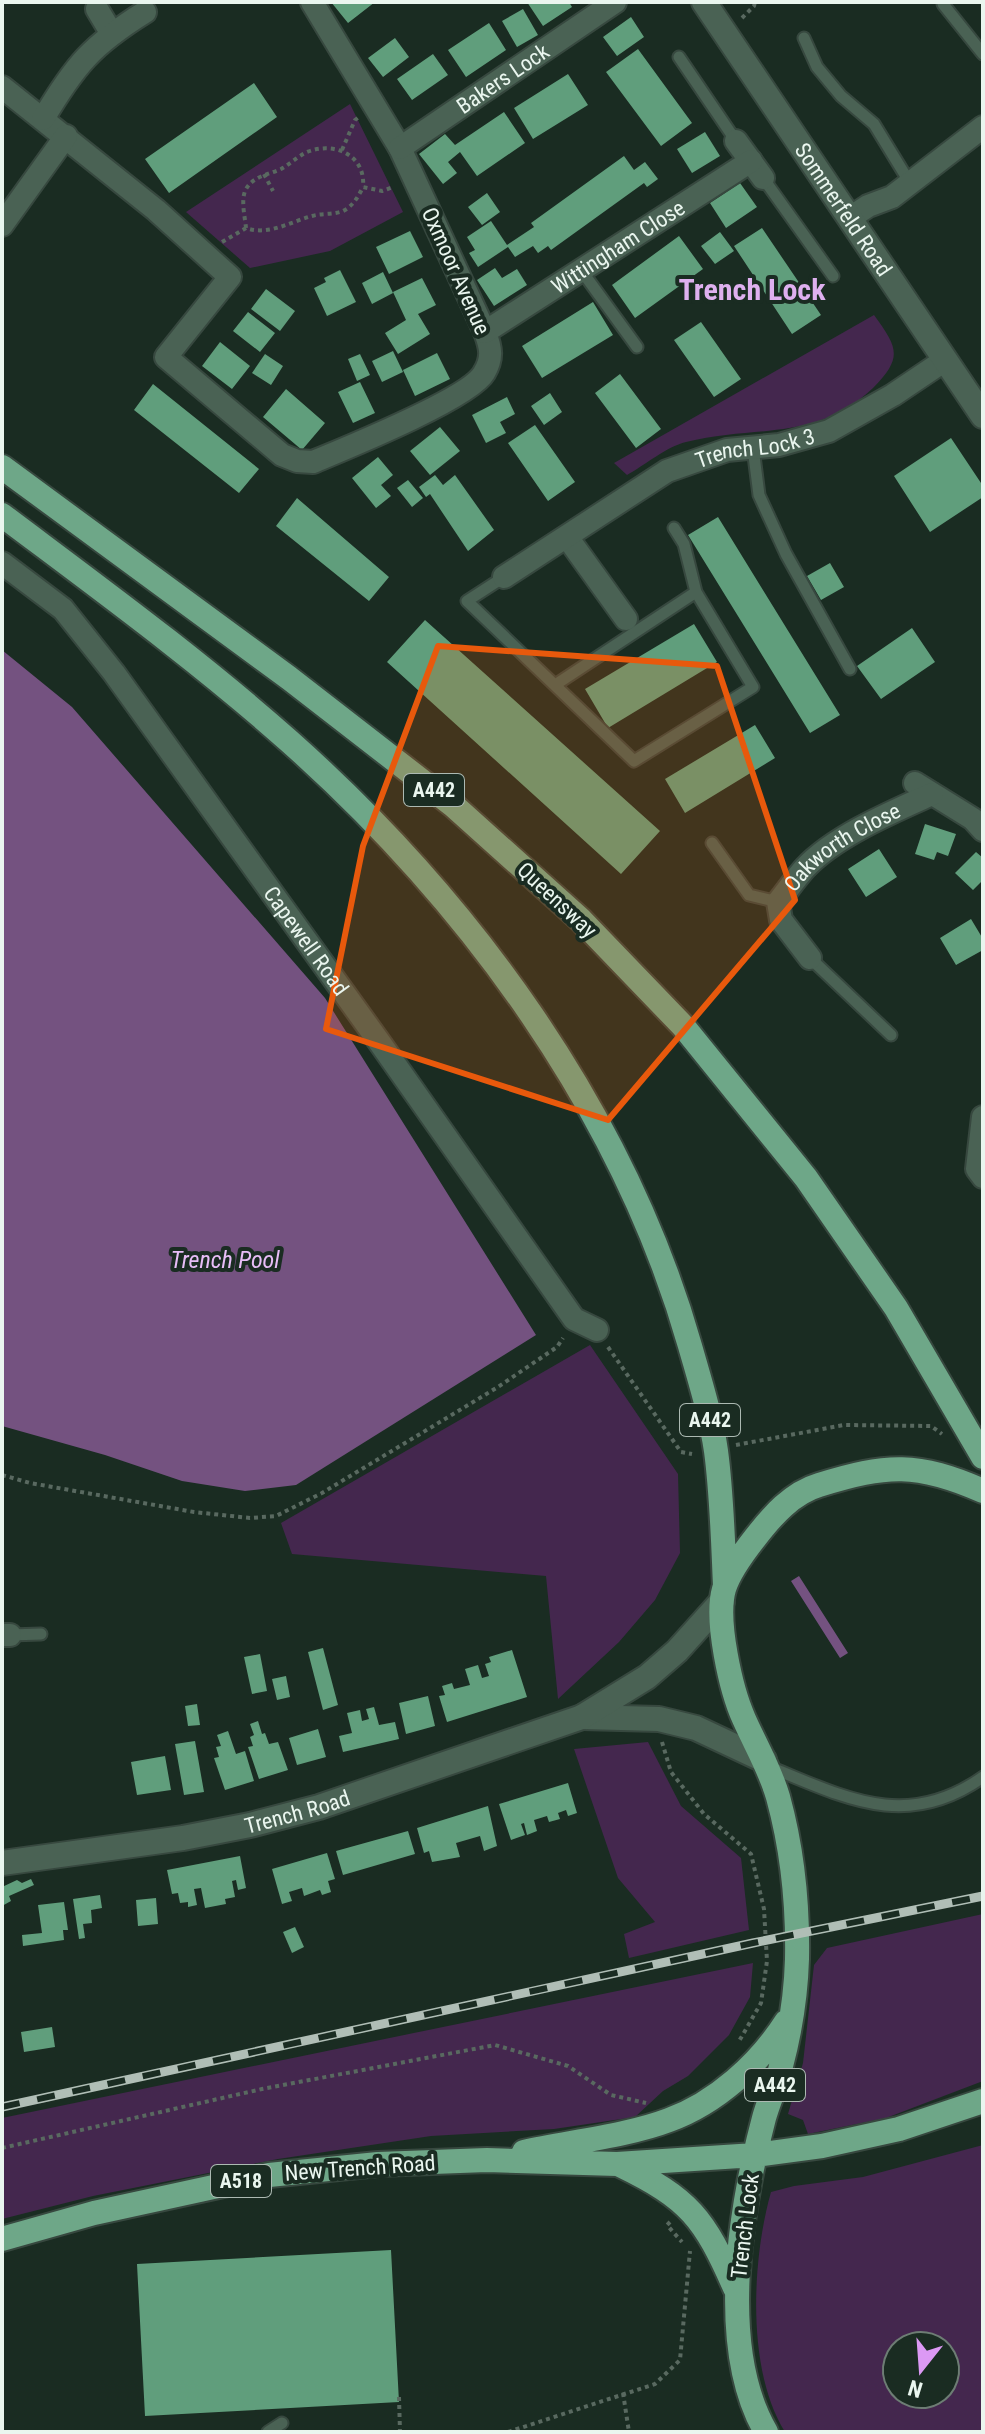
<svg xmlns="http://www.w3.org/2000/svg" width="985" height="2434" font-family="'Roboto Condensed',sans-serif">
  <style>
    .green { fill: #44274e; fill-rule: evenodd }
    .water { fill: #745280 }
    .building { fill: #609e7c }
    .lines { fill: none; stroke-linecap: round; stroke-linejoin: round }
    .service-casing { stroke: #37483f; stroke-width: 15 }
    .minor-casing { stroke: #37483f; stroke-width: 26 }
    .tertiary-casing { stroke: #37483f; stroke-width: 28 }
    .trunk-casing { stroke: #37483f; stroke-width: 28 }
    .path { stroke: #596960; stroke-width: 4; stroke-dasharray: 4 4; stroke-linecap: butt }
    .service { stroke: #4a6254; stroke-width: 11 }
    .minor { stroke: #4a6254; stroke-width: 22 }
    .tertiary { stroke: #4a6254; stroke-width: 24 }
    .trunk { stroke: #6ea788; stroke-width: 24 }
    .rail-casing { stroke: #b0beb6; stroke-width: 9 }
    .rail { stroke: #1a2c22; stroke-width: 6; stroke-dasharray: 18; stroke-linecap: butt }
    .marked { fill: #e8590c; fill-opacity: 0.2; stroke: #e8590c; stroke-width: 6; stroke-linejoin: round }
    .labels { text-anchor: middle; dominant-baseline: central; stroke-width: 8; stroke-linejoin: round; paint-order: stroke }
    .shield { fill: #1a2c22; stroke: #acb9b2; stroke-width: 2 }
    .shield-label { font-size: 20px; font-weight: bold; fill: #eaf6ef }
    .street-label { font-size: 22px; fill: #eaf6ef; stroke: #1a2c22 }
    .water-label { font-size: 24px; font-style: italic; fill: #e7bdf7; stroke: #1a2c22 }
    .district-label { font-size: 30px; font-weight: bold; fill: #deb0ef; stroke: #1a2c22 }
  </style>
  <rect width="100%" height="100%" fill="#1a2c22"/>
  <path class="green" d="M350 104 403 212 330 251 250 268 186 212Z
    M874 315C897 347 904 357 873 388 815 443 756 424 686 442 666 447 645 465 627 475L614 463Z
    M590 1345 678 1474 680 1553 655 1600 619 1642 558 1699 546 1576 292 1554 281 1523Z
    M648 1742 681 1806 741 1858 749 1930 629 1958 624 1934 655 1922 618 1878 574 1749Z
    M983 1914V2081L886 2118 808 2134 803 2120 788 2114 803 2063 814 1965 827 1948Z
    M753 1963 750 1997 729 2035 688 2076 663 2091 635 2117 554 2129 431 2136 278 2159 93 2196 2 2219V2118Z
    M983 2145V2432H785C746 2370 752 2259 771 2192L794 2186 863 2177ZM897 2346H945V2394H897Z"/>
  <path class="water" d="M2 650 72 707 325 998 536 1335 296 1485 245 1491 182 1481 105 1455 2 1426Z
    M799 1576 848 1653 840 1658 791 1581Z"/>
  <path class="building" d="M331 2H375L348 23Z
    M527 2H569L572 7 543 26Z
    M523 9 538 35 517 47 502 21Z
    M631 17 644 37 617 56 603 37Z
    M489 23 506 50 466 77 448 50Z
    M395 38 409 57 383 77 368 58Z
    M638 49 692 123 661 146 606 72Z
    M433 54 448 75 412 100 397 79Z
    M568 74 588 105 533 139 514 108Z
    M254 83 277 117 169 193 145 159Z
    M504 112 525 143 477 176 460 152 448 162 457 173 443 184 419 154 445 134 455 145Z
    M705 132 720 156 692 173 677 149Z
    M624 156 634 170 645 162 658 179 647 187 644 183 551 250 548 246 538 253 533 246 515 257 508 247 478 267 469 253 475 250 467 237 491 221 507 245 534 227 531 223Z
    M740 183 757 207 726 228 710 203Z
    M487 193 500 212 482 225 468 207Z
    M762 228 821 315 792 334 734 246Z
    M410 231 423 257 389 274 376 247Z
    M720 232 734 251 715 264 701 246Z
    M679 236 703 269 635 318 612 285Z
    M495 268 502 278 517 269 527 285 494 306 477 280Z
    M340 270 356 302 327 316 314 288 326 282 324 278Z
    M383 272 393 293 372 304 362 283Z
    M422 278 436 305 418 314 430 334 398 354 385 333 406 320 393 292Z
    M266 289 295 311 280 331 251 309Z
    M593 302 613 335 542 378 522 346Z
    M248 312 275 333 260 352 233 331Z
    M701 322 741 379 714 397 674 340Z
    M220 342 250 366 232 389 202 366Z
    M393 351 403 372 382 382 372 361Z
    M437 353 450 379 415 396 403 370Z
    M265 354 283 366 271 385 252 373Z
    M360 354 370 375 357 381 348 359Z
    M620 374 661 429 636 448 595 393Z
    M360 382 375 413 353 423 338 392Z
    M153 384 259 469 239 493 134 410Z
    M286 389 325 423 302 450 263 417Z
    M550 393 562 412 544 425 531 406Z
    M507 397 515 414 500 422 506 433 486 443 472 415Z
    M535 425 575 482 548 501 508 443Z
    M440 427 460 451 430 475 410 451Z
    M951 438 983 486V497L930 532 894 476Z
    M378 457 393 475 381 485 391 496 376 508 352 478Z
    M435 475 443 485 455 475 494 530 468 551 430 494 426 497 419 487Z
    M408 480 423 498 412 507 397 488Z
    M297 498 389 577 369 601 276 526Z
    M718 517 840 715 810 733 688 535Z
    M830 563 844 587 821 600 807 576Z
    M425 620 660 831 621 874 387 662Z
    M694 624 717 662 608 728 585 689Z
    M912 628 935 662 881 699 857 666Z
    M755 725 775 758 685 813 665 779Z
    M925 824 956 834 948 856 937 852 934 860 915 854Z
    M879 849 897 877 866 897 848 869Z
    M976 852 983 858V880L973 890 955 873Z
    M971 919 983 939V950L956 965 940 938Z
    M323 1648 338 1705 323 1710 308 1652Z
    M512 1650 527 1697 447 1722 439 1696 445 1695 442 1686 452 1683 454 1689 470 1685 465 1669 478 1665 482 1678 489 1676 485 1664 491 1662 489 1657Z
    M260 1654 267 1691 252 1694 244 1657Z
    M286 1676 290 1697 277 1700 272 1679Z
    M428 1696 435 1726 406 1734 399 1703Z
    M197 1704 200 1725 188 1726 185 1706Z
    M374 1707 379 1725 395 1722 399 1739 343 1752 339 1736 352 1733 347 1713 360 1710 362 1721 369 1719 366 1709Z
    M258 1721 262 1734 265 1733 269 1744 278 1742 288 1770 259 1779 248 1747 253 1746 250 1737 254 1735 250 1724Z
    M318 1729 326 1757 297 1765 289 1738Z
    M228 1731 236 1754 245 1751 254 1781 225 1790 214 1758 219 1757 216 1747 221 1746 217 1735Z
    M195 1741 204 1792 184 1795 175 1744Z
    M165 1756 171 1790 137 1795 131 1762Z
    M568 1783 577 1813 568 1816 566 1810 558 1813 560 1819 549 1822 547 1816 534 1820 537 1831 527 1835 524 1823 521 1824 525 1835 511 1840 499 1804Z
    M488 1806 497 1846 484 1851 480 1836 456 1843 460 1857 432 1862 429 1851 424 1853 417 1828Z
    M408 1831 415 1854 343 1875 336 1851Z
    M327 1853 335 1879 328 1881 331 1892 322 1895 320 1890 304 1896 302 1888 289 1892 292 1901 282 1904 272 1869Z
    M240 1856 246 1888 238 1890 236 1880 232 1881 235 1897 225 1899 226 1904 205 1908 201 1888 194 1889 197 1905 188 1907V1902L180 1903 178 1893 172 1894 167 1870Z
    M31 1879 34 1885 9 1896 11 1901 2 1906V1887L17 1880 22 1883Z
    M100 1895 102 1908 91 1910 92 1923 83 1924 85 1938 79 1939 73 1899Z
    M156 1898 158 1924 138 1926 136 1900Z
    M64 1902 68 1930H63L64 1940 23 1946 22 1935 42 1933 38 1905Z
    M295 1927 304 1947 292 1953 283 1932Z
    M52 2027 55 2047 24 2052 21 2032Z
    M391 2250 399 2402 145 2416 137 2264Z"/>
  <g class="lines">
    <g class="service-casing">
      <path id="service" d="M943 4 983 54
        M804 38 817 67 841 96 874 124 910 183
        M679 57 736 141
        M763 178 833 276
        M581 270 637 347
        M753 448 759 495 786 554 850 669
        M674 528 684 544 696 592
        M504 577 467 601 634 761 753 687 696 592 555 685
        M712 843 749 895 778 902
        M810 958 891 1035
        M10 1635 41 1634
        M770 1767C846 1798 907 1831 983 1777
        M268 2432 282 2423"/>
    </g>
    <g class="minor-casing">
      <g id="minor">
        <path d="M97 9 112 34"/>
        <path d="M2 87 156 210 230 277 166 357 282 455 297 461 313 462C344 449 470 398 484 373 493 358 491 348 485 332L400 148 312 2"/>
        <path d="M43 119C75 65 92 45 145 12"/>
        <path d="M736 141 763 178"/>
        <path id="s1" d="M400 148 615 2"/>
        <path d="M850 218 868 206 892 197 983 127"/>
        <path d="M2 225 66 136"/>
        <path id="s2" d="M485 332 751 161"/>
        <path d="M567 537 626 619"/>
        <path id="s3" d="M2 563 63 609 114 673 380 1043 574 1319 597 1330"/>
        <path id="s4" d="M504 577 667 471 727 450 779 445 829 431 893 395 945 360"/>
        <path d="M915 783 973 819 983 830"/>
        <path id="s5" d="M810 958 781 920 778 902C787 891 795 879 805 868 835 836 892 812 932 794"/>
        <path d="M983 1117 977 1169 983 1177"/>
        <path d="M2 1635H10"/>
      </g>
    </g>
    <g class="tertiary-casing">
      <g id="tertiary">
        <path id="s6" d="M704 2 983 416"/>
        <path d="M582 1717 659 1719 696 1728 764 1760"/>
        <path id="s7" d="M2 1863 183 1838 250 1825 319 1807 582 1717 647 1677 677 1651 722 1601"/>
      </g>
    </g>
    <g class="trunk-casing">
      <path id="trunk" d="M2 467 289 678 454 806 581 920 683 1026 806 1178 896 1308 983 1457
        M2 515C99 588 198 660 289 741 470 902 623 1111 690 1346 700 1381 711 1416 716 1451 722 1496 723 1541 725 1586
        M524 2152C569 2142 627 2136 669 2120 716 2103 759 2064 786 2022
        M620 2165C690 2199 704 2218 735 2288
        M2 2239 94 2213 269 2175 378 2164 487 2160 617 2164 755 2155 822 2146 899 2129 983 2101
        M766 2432C717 2348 740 2208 764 2118 769 2100 777 2084 781 2066 790 2032 796 1994 797 1959 798 1906 792 1848 778 1797 770 1769 756 1746 744 1719 731 1690 715 1620 724 1589 729 1572 744 1552 755 1538 772 1516 792 1493 819 1485 887 1464 917 1462 983 1491"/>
    </g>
    <path class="path" d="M742 18 754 6 755 2
      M342 150 355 120 359 117
      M264 174 273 191
      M246 228C245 217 241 202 245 191 252 176 268 175 281 169 290 164 297 157 307 152 334 141 366 155 363 187
      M222 242 246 228C268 236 290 222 312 216 322 213 333 215 343 211 353 206 358 197 363 187L382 191 393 187
      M608 1347 681 1452 692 1454
      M736 1445 844 1425 931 1426 942 1434
      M2 1475 30 1483 194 1512 250 1518 276 1516 322 1493 498 1387 557 1347 563 1338
      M662 1742 671 1772 704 1814 751 1854 764 1909 767 1961 761 2003 738 2043
      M2 2148 262 2089 495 2045 568 2066 611 2095 646 2103
      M670 2222 667 2225 682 2242
      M623 2393 629 2432
      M399 2397 400 2432
      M508 2432 655 2384 680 2360 690 2251"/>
    <use href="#service" class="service"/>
    <use href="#minor" class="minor"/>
    <use href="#tertiary" class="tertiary"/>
    <use href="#trunk" class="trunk"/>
    <g class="rail-casing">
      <path id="rail" d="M2 2107 753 1943 983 1896"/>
    </g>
    <use href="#rail" class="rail"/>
  </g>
  <path class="marked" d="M438 646 717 666 795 900 608 1120 326 1029 363 846Z"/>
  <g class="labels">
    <g class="shield">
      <rect x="404" y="774" width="60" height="32" rx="6"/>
      <rect x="680" y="1404" width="60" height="32" rx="6"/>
      <rect x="745" y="2069" width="60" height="32" rx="6"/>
      <rect x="211" y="2165" width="60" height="32" rx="6"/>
    </g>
    <g class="shield-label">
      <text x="434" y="790">A442</text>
      <text x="710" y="1420">A442</text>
      <text x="775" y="2085">A442</text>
      <text x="241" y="2181">A518</text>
    </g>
    <g class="street-label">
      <text stroke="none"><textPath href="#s1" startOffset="124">Bakers Lock</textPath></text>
      <text stroke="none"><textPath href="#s6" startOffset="250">Sommerfeld Road</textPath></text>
      <text stroke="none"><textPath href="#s2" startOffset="158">Wittingham Close</textPath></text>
      <text transform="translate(456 271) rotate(66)">Oxmoor Avenue</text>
      <text stroke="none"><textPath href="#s4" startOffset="286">Trench Lock 3</textPath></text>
      <text stroke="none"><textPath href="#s5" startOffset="152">Oakworth Close</textPath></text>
      <text transform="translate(557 900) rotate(43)">Queensway</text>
      <text stroke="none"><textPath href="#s3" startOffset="488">Capewell Road</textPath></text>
      <text stroke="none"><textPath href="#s7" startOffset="300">Trench Road</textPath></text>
      <text transform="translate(360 2168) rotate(-4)">New Trench Road</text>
      <text transform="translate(745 2226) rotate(-83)">Trench Lock</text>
    </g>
    <g class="water-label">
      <text x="225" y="1260">Trench Pool</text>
    </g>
    <g class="district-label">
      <text x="752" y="289">Trench Lock</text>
    </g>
  </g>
  <rect width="985" height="2434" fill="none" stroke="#eaf6ef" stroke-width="8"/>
  <g transform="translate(921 2370) rotate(197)"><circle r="38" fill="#1a2c22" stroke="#6d7d74" stroke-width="2"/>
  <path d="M0-6L14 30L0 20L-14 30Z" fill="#dc99f4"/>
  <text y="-12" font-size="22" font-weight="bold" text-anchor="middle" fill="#eaf6ef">N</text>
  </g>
</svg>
